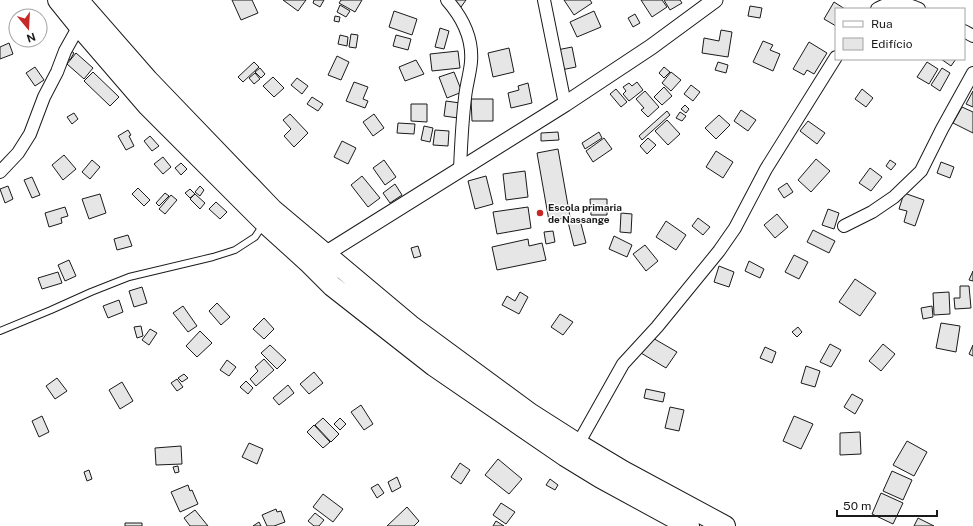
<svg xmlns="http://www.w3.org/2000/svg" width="973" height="526" font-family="'Public Sans',sans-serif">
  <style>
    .building { fill: #e6e6e6; stroke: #1a1a1a }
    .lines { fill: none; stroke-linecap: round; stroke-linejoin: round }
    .service-casing { stroke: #1a1a1a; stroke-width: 8 }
    .minor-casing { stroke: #1a1a1a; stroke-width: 14 }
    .tertiary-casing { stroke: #1a1a1a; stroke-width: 17 }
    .trunk-casing { stroke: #1a1a1a; stroke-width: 22 }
    .service { stroke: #fff; stroke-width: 6 }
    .minor { stroke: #fff; stroke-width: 12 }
    .tertiary { stroke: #fff; stroke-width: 15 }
    .trunk { stroke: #fff; stroke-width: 20 }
    .poi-dot { fill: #c62828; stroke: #fff; stroke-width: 1.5 }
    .labels { text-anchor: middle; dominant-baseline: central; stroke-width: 3; stroke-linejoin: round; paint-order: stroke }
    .poi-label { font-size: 10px; font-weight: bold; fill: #1a1a1a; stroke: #fff; text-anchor: start }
  </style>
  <rect width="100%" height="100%" fill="#fff"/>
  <path class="building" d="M232 0H252L258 13 241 20Z
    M283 0H306L298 11Z
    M314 0H324L320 7 313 3Z
    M341 0H362L355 12 339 3Z
    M453 0H466L461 7Z
    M564 0H590L592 3 574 15Z
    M641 0H662L667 7 652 17Z
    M664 0H680L682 3 670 10Z
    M834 2 845 9H836V26L824 19Z
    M340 5 350 11 346 17 337 12Z
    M750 6 762 8 760 18 748 16Z
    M394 11 417 19 412 35 389 27Z
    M594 11 601 27 577 37 570 22Z
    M635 14 640 23 633 27 628 18Z
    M335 16 340 17 339 22 334 21Z
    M440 28 449 31 444 49 435 47Z
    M721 30 732 32 728 57 702 53 704 38 719 41Z
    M351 34 358 35 356 48 349 47Z
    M340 35 348 37 347 46 338 44Z
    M396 35 411 39 408 50 393 46Z
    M763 41 773 45 770 50 780 54 773 71 753 62Z
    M809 42 827 53 814 74 807 70 804 75 793 69Z
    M9 43 13 54 0 59V47Z
    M572 47 576 67 561 70 557 50Z
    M509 48 514 72 493 77 488 53Z
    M70 50 74 53 70 60 65 57Z
    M458 51 460 68 432 71 430 54Z
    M76 53 93 68 84 79 67 64Z
    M337 56 349 62 341 80 328 75Z
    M941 59H956L951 66Z
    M416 60 424 74 405 81 399 67Z
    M254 62 259 67 243 82 238 77Z
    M718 62 728 65 726 73 715 70Z
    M927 62 938 69 929 84 917 77Z
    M35 67 44 80 35 86 26 73Z
    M664 67 670 72 664 78 659 73Z
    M260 68 265 74 261 78 255 72Z
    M942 68 950 73 940 91 931 85Z
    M93 72 119 97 110 106 84 81Z
    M454 72 462 92 447 98 439 77Z
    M671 72 681 80 671 91 662 83Z
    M255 73 260 79 254 84 249 78Z
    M273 77 284 88 274 97 263 86Z
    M297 78 308 86 302 94 291 85Z
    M354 82 368 87 363 99 368 101 365 108 346 101Z
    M637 82 643 90 629 101 623 94 626 91 623 87 629 83 632 86Z
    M528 83 532 103 511 108 508 93 519 90 518 86Z
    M691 85 700 92 693 101 684 94Z
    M664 87 672 96 662 105 654 97Z
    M616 89 627 102 621 107 610 94Z
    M862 89 873 98 866 107 855 99Z
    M645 91 659 107 648 117 641 110 644 108 636 99Z
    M973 91V107L966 104Z
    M312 97 323 104 318 111 307 104Z
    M471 99H493V121H472Z
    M446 101 460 103 458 118 444 116Z
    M411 104H427V122L411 121Z
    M685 105 689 109 686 113 681 109Z
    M962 107 973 112V133L953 123Z
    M741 110 756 120 748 131 734 121Z
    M667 111 670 115 642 140 639 136Z
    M680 112 686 116 682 121 676 118Z
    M74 113 78 119 72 124 67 117Z
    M290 114 308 133 294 147 284 136 291 129 283 120Z
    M374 114 384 128 373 136 363 122Z
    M719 115 730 125 716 139 705 128Z
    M667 120 680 134 668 145 655 131Z
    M808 121 825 133 817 144 800 131Z
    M398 123 415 124 414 134 397 133Z
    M424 126 433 128 430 142 421 140Z
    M128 130 131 135 129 136 134 146 126 150 118 136Z
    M435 130 449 131 448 146 433 145Z
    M558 132 559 140 541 141V133Z
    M599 132 602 138 585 149 582 143Z
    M150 136 159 146 152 151 144 141Z
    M604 138 612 149 593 162 586 151Z
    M648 138 656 145 647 154 640 146Z
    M342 141 356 148 348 164 334 157Z
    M558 149 570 217 549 221 537 153Z
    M716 151 733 162 723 178 706 167Z
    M64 155 76 169 63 180 52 165Z
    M163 157 171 167 163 174 154 164Z
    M816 159 830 171 811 192 798 180Z
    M92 160 100 167 90 179 82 172Z
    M384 160 396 177 385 185 373 168Z
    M890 160 896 164 891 170 886 166Z
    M941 162 954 167 950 178 937 173Z
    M181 163 187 169 181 175 175 168Z
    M870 168 882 177 871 191 859 183Z
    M525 171 528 197 506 200 503 174Z
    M362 176 380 198 368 207 351 185Z
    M486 176 493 204 475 209 468 181Z
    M32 177 40 195 32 198 24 180Z
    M787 183 793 192 784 198 778 189Z
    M395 184 402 195 390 203 383 193Z
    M8 186 13 199 5 203 0 189Z
    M200 186 204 190 200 196 195 192Z
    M138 188 150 200 144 206 132 194Z
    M190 189 195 194 190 198 185 193Z
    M165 193 169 196 159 206 156 203Z
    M904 193 924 200 915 226 904 222 907 211 899 209Z
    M100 194 106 213 89 219 82 199Z
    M195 194 205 203 200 209 190 199Z
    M171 195 177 200 165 214 159 209Z
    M590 199H607V215H591Z
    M216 202 227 212 220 219 209 209Z
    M65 207 68 216 61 218 62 223 49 227 45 213Z
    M528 207 531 228 497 234 493 212Z
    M828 209 839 213 834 229 822 225Z
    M621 213 632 214 631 233 620 232Z
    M777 214 788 227 775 238 764 225Z
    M698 218 710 227 703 235 692 226Z
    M580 220 586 243 574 246 568 222Z
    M666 221 686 235 676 250 656 237Z
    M813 230 835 241 829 253 807 242Z
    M553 231 555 242 546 244 544 232Z
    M128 235 132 246 117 250 114 239Z
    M614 236 632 245 627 257 609 249Z
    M528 239 529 246 542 243 546 260 497 270 492 247Z
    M645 245 658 261 646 271 633 254Z
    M418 246 421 256 414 258 411 248Z
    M794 255 808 262 799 279 785 272Z
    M69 260 76 276 65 281 58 265Z
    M749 261 764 269 760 278 745 271Z
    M719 266 734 272 729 287 714 282Z
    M973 271V281L969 280Z
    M58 272 62 283 42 289 38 278Z
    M855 279 876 293 860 316 839 302Z
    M960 286H969L971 308 955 309 954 298H960Z
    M142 287 147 303 134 307 129 291Z
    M520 292 528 297 519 314 502 305 507 296 515 301Z
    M949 292 950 314 934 315 933 293Z
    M119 300 123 312 108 318 103 306Z
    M217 303 230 317 221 325 209 311Z
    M183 306 197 326 188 332 173 313Z
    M932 306 933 317 923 319 921 308Z
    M560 314 573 322 563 335 551 327Z
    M264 318 274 329 264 339 253 329Z
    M941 323 960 326 956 352 936 348Z
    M141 326 143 336 137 338 134 327Z
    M798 327 802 332 797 337 792 332Z
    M150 329 157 333 149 345 142 340Z
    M200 331 212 343 197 357 186 346Z
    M651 337 677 352 666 368 641 353Z
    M830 344 841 350 831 367 820 362Z
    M883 344 895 354 881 371 869 361Z
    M270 345 286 360 277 369 261 353Z
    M973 345V356L969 354Z
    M765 347 776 352 772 363 760 358Z
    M264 359 274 370 256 386 250 379 258 371 255 367Z
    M227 360 236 367 229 376 220 370Z
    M806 366 820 371 815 387 801 383Z
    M314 372 323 383 309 394 300 384Z
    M184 374 188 378 182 382 178 378Z
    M57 378 67 391 55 399 46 386Z
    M177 379 183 387 177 391 171 383Z
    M246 381 253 388 248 394 240 387Z
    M122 382 133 401 120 409 109 390Z
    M288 385 294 393 279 405 273 398Z
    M646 389 665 393 663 402 644 398Z
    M852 394 863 400 855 414 844 407Z
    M361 405 373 424 364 430 351 412Z
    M670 407 684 410 679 431 665 428Z
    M42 416 49 432 39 437 32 421Z
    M794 416 813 424 801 449 783 441Z
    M323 418 339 434 331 442 315 425Z
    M340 418 346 424 340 430 334 424Z
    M314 425 330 442 323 448 307 432Z
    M860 432 861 454 840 455V433Z
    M907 441 927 452 914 476 893 465Z
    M249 443 263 449 257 464 242 457Z
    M181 446 182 464 156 465 155 448Z
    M498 459 522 479 509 494 485 475Z
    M460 463 470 470 461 484 451 477Z
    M178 466 179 472 175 473 173 467Z
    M89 470 92 479 87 481 84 472Z
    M892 471 912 480 903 500 883 491Z
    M397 477 401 487 392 492 388 482Z
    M550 479 558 485 555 490 546 485Z
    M378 484 384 493 377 498 371 488Z
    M188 485 190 491 192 490 198 504 180 512 171 492Z
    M881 493 903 503 893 524 872 514Z
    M323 494 343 509 333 522 313 507Z
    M501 503 515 512 506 524 493 515Z
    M407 507 419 521 414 526H387Z
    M276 509 277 512 281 511 285 522 274 526H267L262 515Z
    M195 510 208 526H190L184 518Z
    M315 513 324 520 319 526H314L308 521Z
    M918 518 934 526H914Z
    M496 521 504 526H493Z
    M259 522 261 526H253Z
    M125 523H142V526H125Z"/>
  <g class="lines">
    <g class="service-casing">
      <path id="service" d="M0 331 51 310 91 292 129 277 213 257 235 250 255 237 263 225"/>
    </g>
    <g class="minor-casing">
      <path id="minor" d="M447 0C462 17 473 38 471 62 470 74 466 86 465 98 462 122 461 146 460 169
        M544 0 565 104
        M877 9C893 0 903 2 919 9
        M964 31 973 36
        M0 172 18 153 30 134 44 97 57 72 65 51 79 26
        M844 226 872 212 894 197 921 171 942 129 973 73
        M578 444 623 364 657 327 719 251 735 228 766 169 836 57"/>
    </g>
    <g class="tertiary-casing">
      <path id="tertiary" d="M325 254 565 104 651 47 715 0"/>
    </g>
    <g class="trunk-casing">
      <path id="trunk" d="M58 0 79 26 148 106 265 223 308 262 332 286 434 366 565 456 601 478 689 526
        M78 0 148 80 273 210 410 325 531 414 578 444 623 471 725 526"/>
    </g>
    <use href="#service" class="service"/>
    <use href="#minor" class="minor"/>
    <use href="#tertiary" class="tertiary"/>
    <use href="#trunk" class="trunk"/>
  </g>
  <circle class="poi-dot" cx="540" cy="213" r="4"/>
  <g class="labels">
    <g class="poi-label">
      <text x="548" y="207">Escola primaria<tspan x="548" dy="12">de Nassange</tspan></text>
    </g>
  </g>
  <rect x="835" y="8" width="130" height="52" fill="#ffffff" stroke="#a3a3a3"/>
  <rect x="843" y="21" width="20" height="6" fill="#ffffff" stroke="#a3a3a3"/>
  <text x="871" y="28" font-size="12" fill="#1a1a1a">Rua</text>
  <rect x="843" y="38" width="20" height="12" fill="#e6e6e6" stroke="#a3a3a3"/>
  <text x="871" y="48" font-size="12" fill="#1a1a1a">Edifício</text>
  <g transform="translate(28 28) rotate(162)"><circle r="19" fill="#ffffff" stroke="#a3a3a3"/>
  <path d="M0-3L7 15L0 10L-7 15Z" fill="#c62828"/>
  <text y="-6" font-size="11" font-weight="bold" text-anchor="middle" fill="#1a1a1a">N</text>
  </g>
  <path d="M837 510v6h100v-6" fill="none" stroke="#1a1a1a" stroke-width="2"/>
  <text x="843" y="510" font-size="12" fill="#1a1a1a" stroke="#ffffff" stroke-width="3" paint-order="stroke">50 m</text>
</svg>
